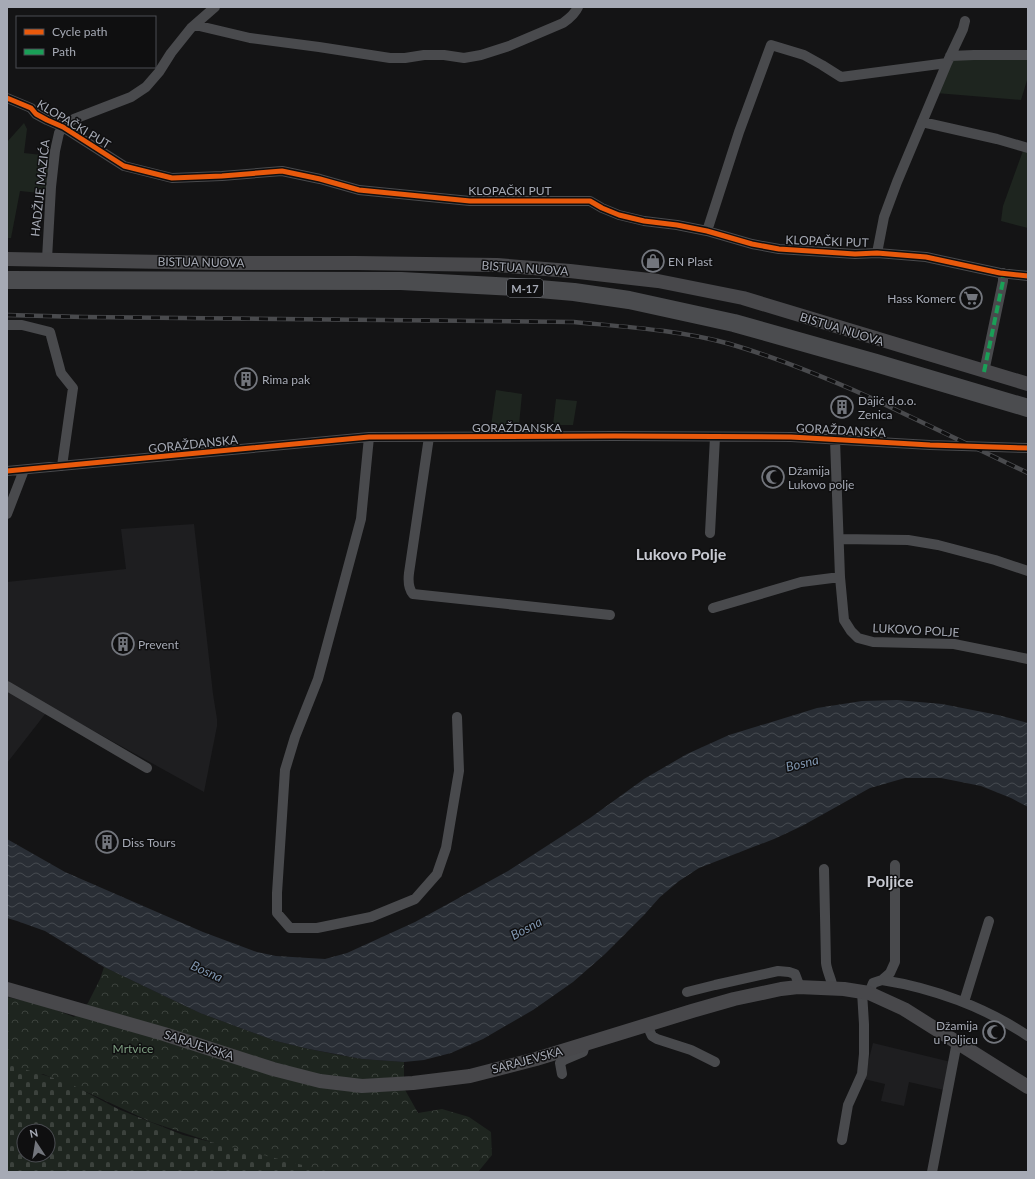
<svg xmlns="http://www.w3.org/2000/svg" width="1035" height="1179" font-family="Lato,sans-serif">
  <style>
    .built { fill: #1e1e20 }
    .green { fill: #1e251f }
    .forest { fill: url(#forest-crowns) }
    .cemetery { fill: url(#cemetery-stones); fill-rule: evenodd }
    .water { fill: url(#water-waves) }
    .lines { fill: none; stroke-linecap: round; stroke-linejoin: round }
    .street { stroke: #494a4d; stroke-width: 10 }
    .secondary { stroke: #48484b; stroke-width: 14 }
    .highway { stroke: #4b4c4f; stroke-width: 18 }
    .rail-casing { stroke: #494a4d; stroke-width: 4.5 }
    .rail { stroke: #0f0f10; stroke-width: 3; stroke-dasharray: 9; stroke-linecap: butt }
    .quiet { stroke: #1a9f57; stroke-width: 4; stroke-dasharray: 8 4; stroke-linecap: butt }
    .cycleway-casing { stroke: #0f0f10; stroke-width: 8 }
    .cycleway { stroke: #e8590c; stroke-width: 5 }
    .labels { text-anchor: middle; dominant-baseline: central; stroke-width: 3; stroke-linejoin: round; paint-order: stroke }
    .shield { fill: #0f0f10; stroke: #797c84; stroke-width: 1 }
    .shield-label { font-size: 11px; font-weight: bold; fill: #a6aab5 }
    .street-label { font-size: 12px; fill: #a6aab5; stroke: #0f0f10 }
    .poi-label { font-size: 12px; fill: #a6aab5; stroke: #0f0f10; text-anchor: start }
    .park-label { font-size: 12px; fill: #7e9f82; stroke: #0f0f10 }
    .water-label { font-size: 13px; font-style: italic; fill: #7f95ae; stroke: #0f0f10 }
    .district-label { font-size: 16px; font-weight: bold; fill: #c7c9d1; stroke: #0f0f10 }
  </style>
  <defs>
    <pattern id="forest-crowns" width="20" height="18" patternUnits="userSpaceOnUse"><rect width="20" height="18" fill="#1e251f"/><path d="M2 6a3 3 0 1 1 6 0M12 15a3 3 0 1 1 6 0" fill="none" stroke="#3c423d"/></pattern>
    <pattern id="cemetery-stones" width="16" height="16" patternUnits="userSpaceOnUse"><rect width="16" height="16" fill="#1e251f"/><path d="M2 7V4a2 2 0 0 1 4 0v3zM10 15v-3a2 2 0 0 1 4 0v3z" fill="#3c423d"/></pattern>
    <pattern id="water-waves" width="16" height="10" patternUnits="userSpaceOnUse"><rect width="16" height="10" fill="#292e35"/><path d="M0 5q4-4 8 0t8 0" fill="none" stroke="#454a50"/></pattern>
  </defs>
  <rect width="100%" height="100%" fill="#141415"/>
  <path class="built" d="M194 524 213 694 217 719V726L204 792 7 683V582L126 569 121 529Z
    M7 690 46 713 7 763Z
    M873 1043 951 1062 944 1090 909 1082 904 1106 881 1101 885 1084 864 1079Z"/>
  <path class="green" d="M955 59 1028 60V77L1021 100 936 93 946 66Z
    M24 123 27 129 24 153 51 156 49 194 20 191 11 238H7V142Z
    M1024 148 1028 149V228L1001 221 1003 206Z
    M496 390 522 394 519 425 491 426Z
    M556 399 577 401 573 425H553Z"/>
  <path class="forest" d="M104 967 200 1013 276 1041 309 1049 339 1055 362 1059 404 1062V1088L418 1113 442 1109 469 1117 491 1132 492 1155 478 1172H332L303 1169 220 1145 151 1122 91 1094 43 1074 7 1082V997L43 1005 74 1017 88 1003 100 979Z"/>
  <path class="cemetery" d="M7 1064 67 1082 118 1109 183 1135 330 1172H7ZM24 1131H48V1155H24Z"/>
  <path class="water" d="M897 700 942 704 998 715 1028 723V807L1011 798 981 786 941 778H905L870 788 802 826 774 839 699 868 679 881 660 897 644 915 605 954 573 982 533 1010 483 1039 451 1053 424 1060 404 1062 362 1059 309 1049 276 1041 200 1013 104 967 45 931 17 921 7 918V839L65 872 203 932 257 952 276 956 325 959 347 953 415 922 508 871 590 818 644 779 687 754 729 735 817 708 862 701Z"/>
  <g class="lines">
    <path class="street" d="M195 25 250 38 319 47 390 58H405L424 55H444L464 58 481 55 509 46 563 23C570 18 575 14 578 7
      M950 56 974 55H1028
      M7 98 31 108 36 114 47 120 63 127 124 166 172 178 222 176 282 171 320 179 359 190 470 201H590L602 208 619 215 644 221 677 225 707 231 752 244 779 249 855 254 877 253 926 257 1000 273 1028 276
      M922 122 997 139 1028 148
      M707 231 739 132 771 45 804 55 822 65 841 77 947 63
      M877 253 884 217 897 182 947 63 963 29 965 21
      M47 259 51 187 55 151 59 133 63 127 74 119 131 97 146 87 159 72 171 53 191 28 215 7
      M7 325H22L50 332 61 373 73 388 62 466
      M984 372 1003 281V273
      M369 437 361 519 318 679 295 737 285 770 277 893V913L290 928H317L371 917 415 899 437 874 446 848 459 771 457 717
      M429 437 409 573C408 581 408 588 413 594L610 615
      M835 440 840 577 844 620 851 631 858 638 873 642 954 644 1028 659
      M7 471 369 437 615 436 791 437 930 445 1028 448
      M7 514 24 470
      M710 533 715 437
      M840 539 908 540 938 545 995 560 1028 571
      M713 608 801 582 840 577
      M7 686 147 768
      M824 869 826 963C827 972 832 980 833 989
      M882 980C933 988 985 1007 1028 1036
      M687 992 715 985 778 971 789 972 795 974 798 982V987
      M869 993 873 983 882 980 890 973 895 962V865
      M964 1002 989 921
      M647 1025 652 1036 657 1039 691 1050 715 1062
      M562 1074 560 1063 564 1060 583 1052 584 1048 583 1045
      M842 1140 848 1105 862 1074 864 1054V1024L862 992
      M932 1172 957 1042"/>
    <path class="secondary" d="M7 259 217 263H356L497 265 570 271 658 281 743 298 1028 384
      M7 989 164 1034 273 1069 320 1081 362 1086 413 1083 470 1076 536 1059 692 1011 734 999 781 989 798 987 844 989 869 993 904 1009 1028 1087"/>
    <path class="highway" d="M7 280 401 281 516 287 574 292 629 300 734 323 876 363 1028 408"/>
    <g class="rail-casing">
      <path id="rail" d="M7 315 83 317 574 322C627 327 679 330 730 344 778 358 824 377 869 397 922 422 975 448 1028 473"/>
    </g>
    <use href="#rail" class="rail"/>
    <path class="quiet" d="M984 372 1003 281V273"/>
    <g class="cycleway-casing">
      <path id="cycleway" d="M7 98 31 108 36 114 47 120 63 127 124 166 172 178 222 176 282 171 320 179 359 190 470 201H590L602 208 619 215 644 221 677 225 707 231 752 244 779 249 855 254 877 253 926 257 1000 273 1028 276
        M7 471 369 437 615 436 791 437 930 445 1028 448"/>
    </g>
    <use href="#cycleway" class="cycleway"/>
  </g>
  <defs>
    <g id="shop-ring" transform="scale(1.15)"><circle r="9.5" fill="#0f0f10" stroke="#73767d" stroke-width="1.5"/><path d="M-5-2.5h2.3a2.7 3.5 0 0 1 5.4 0H5L5.5 6h-11ZM-1.5-2.5h3a1.5 2.3 0 0 0-3 0Z" fill="#73767d"/></g>
    <g id="supermarket-ring" transform="scale(1.15)"><circle r="9.5" fill="#0f0f10" stroke="#73767d" stroke-width="1.5"/><path d="M-6-5.5h2.5l.6 2H6L4.5 2H-2.5L-4.4-4H-6ZM-1.5 3.2a1.3 1.3 0 1 0 .1 0ZM3 3.2a1.3 1.3 0 1 0 .1 0Z" fill="#73767d"/></g>
    <g id="building-ring" transform="scale(1.15)"><circle r="9.5" fill="#0f0f10" stroke="#73767d" stroke-width="1.5"/><path d="M-4-6H4V6H1V3H-1V6H-4ZM-2.5-4.3h1.7v1.8h-1.7ZM.8-4.3h1.7v1.8H.8ZM-2.5-1h1.7V.8h-1.7ZM.8-1h1.7V.8H.8Z" fill="#73767d"/></g>
    <g id="mosque-ring" transform="scale(1.15)"><circle r="9.5" fill="#0f0f10" stroke="#73767d" stroke-width="1.5"/><path d="M3.5-4.9A6 6 0 1 0 3.5 4.9A5 5 0 1 1 3.5-4.9Z" fill="#73767d"/></g>
  </defs>
  <g fill-rule="evenodd">
    <use href="#shop-ring" x="653" y="261"/>
    <use href="#supermarket-ring" x="971" y="298"/>
    <use href="#building-ring" x="246" y="379"/>
    <use href="#building-ring" x="842" y="407"/>
    <use href="#mosque-ring" x="773" y="477"/>
    <use href="#building-ring" x="123" y="644"/>
    <use href="#building-ring" x="107" y="842"/>
    <use href="#mosque-ring" x="994" y="1032"/>
  </g>
  <g class="labels">
    <rect class="shield" x="507" y="279" width="36" height="18" rx="3"/>
    <g class="shield-label">
      <text x="525" y="288">M-17</text>
    </g>
    <g class="street-label">
      <text transform="translate(74 124) rotate(31)">KLOPAČKI PUT</text>
      <text transform="translate(40 188) rotate(-84)">HADŽIJE MAZIĆA</text>
      <text x="510" y="190">KLOPAČKI PUT</text>
      <text transform="translate(827 241) rotate(2)">KLOPAČKI PUT</text>
      <text transform="translate(201 262) rotate(1)">BISTUA NUOVA</text>
      <text transform="translate(525 268) rotate(4)">BISTUA NUOVA</text>
      <text transform="translate(842 329) rotate(17)">BISTUA NUOVA</text>
      <text x="517" y="427">GORAŽDANSKA</text>
      <text transform="translate(841 430) rotate(3)">GORAŽDANSKA</text>
      <text transform="translate(193 444) rotate(-6)">GORAŽDANSKA</text>
      <text transform="translate(916 630) rotate(3)">LUKOVO POLJE</text>
      <text transform="translate(199 1045) rotate(18)">SARAJEVSKA</text>
      <text transform="translate(527 1060) rotate(-15)">SARAJEVSKA</text>
    </g>
    <g class="poi-label">
      <text x="668" y="261">EN Plast</text>
      <text x="956" y="298" text-anchor="end">Hass Komerc</text>
      <text x="262" y="379">Rima pak</text>
      <text x="858" y="400">Dajić d.o.o.<tspan x="858" dy="14">Zenica</tspan></text>
      <text x="788" y="470">Džamija<tspan x="788" dy="14">Lukovo polje</tspan></text>
      <text x="138" y="644">Prevent</text>
      <text x="122" y="842">Diss Tours</text>
      <text x="978" y="1025" text-anchor="end">Džamija<tspan x="978" dy="14">u Poljicu</tspan></text>
    </g>
    <g class="park-label">
      <text x="133" y="1048">Mrtvice</text>
    </g>
    <g class="water-label">
      <text transform="translate(802 763) rotate(-14)">Bosna</text>
      <text transform="translate(526 928) rotate(-28)">Bosna</text>
      <text transform="translate(207 971) rotate(24)">Bosna</text>
    </g>
    <g class="district-label">
      <text x="681" y="553">Lukovo Polje</text>
      <text x="890" y="880">Poljice</text>
    </g>
  </g>
  <rect width="1035" height="1179" fill="none" stroke="#a6aab5" stroke-width="16"/>
  <rect x="16" y="16" width="140" height="52" fill="#0f0f10" stroke="#4b4d52"/>
  <rect x="24" y="29" width="20" height="6" fill="#e8590c" stroke="#4b4d52"/>
  <text x="52" y="36" font-size="12" fill="#a6aab5">Cycle path</text>
  <rect x="24" y="49" width="20" height="6" fill="#1a9f57" stroke="#4b4d52"/>
  <text x="52" y="56" font-size="12" fill="#a6aab5">Path</text>
  <g transform="translate(36 1143) rotate(348)"><circle r="19" fill="#0f0f10" stroke="#4b4d52"/>
  <path d="M0-3L7 15L0 10L-7 15Z" fill="#73767d"/>
  <text y="-6" font-size="11" font-weight="bold" text-anchor="middle" fill="#a6aab5">N</text>
  </g>
</svg>
